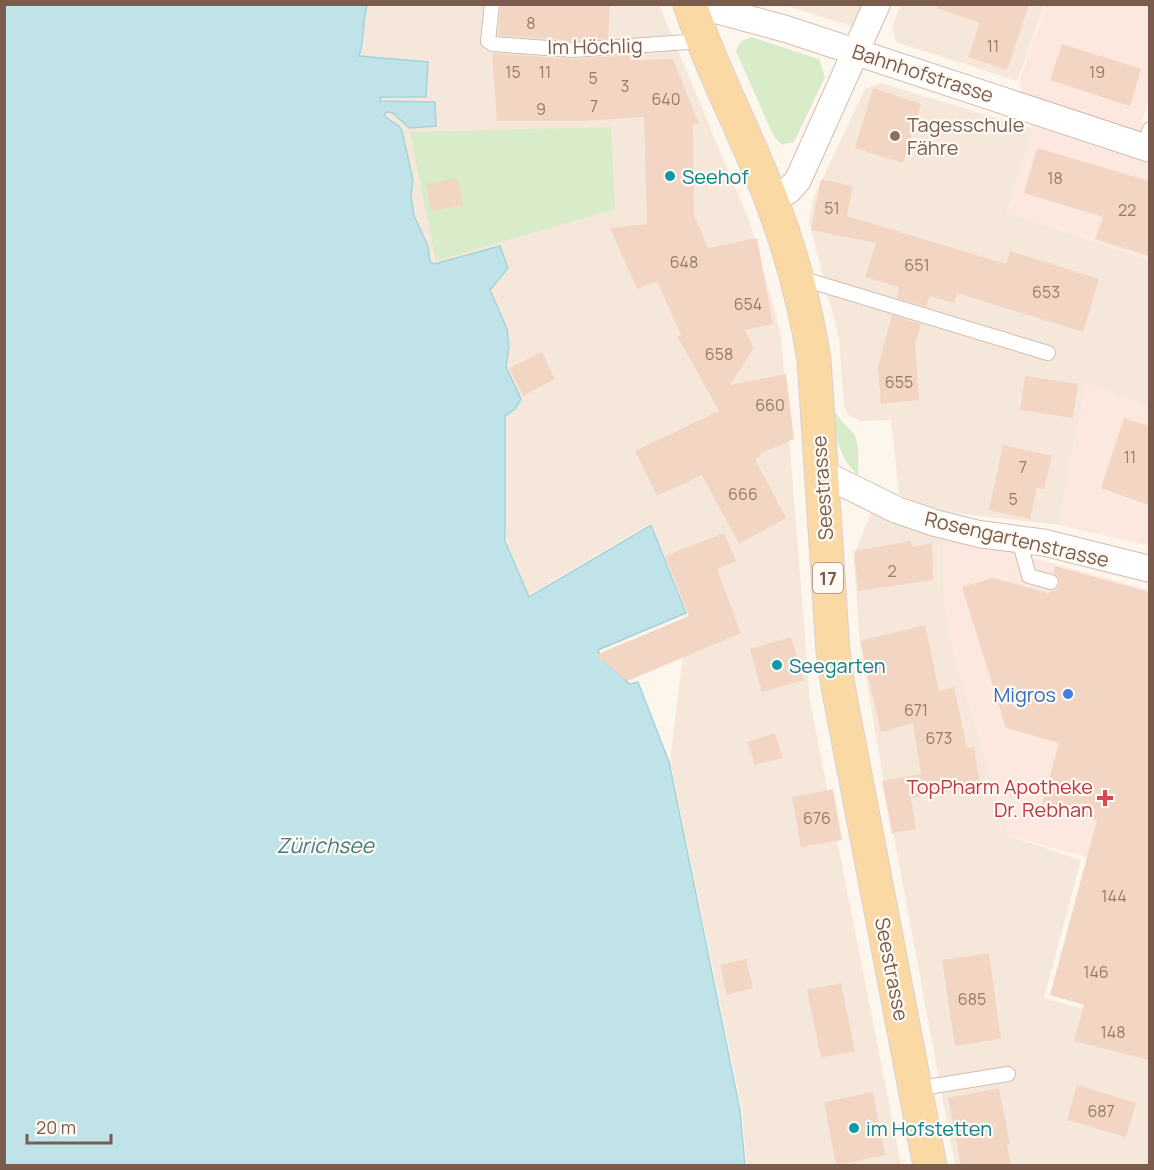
<svg xmlns="http://www.w3.org/2000/svg" width="1154" height="1170" font-family="Manrope,sans-serif">
  <style>
    .residential { fill: #f5e8da }
    .commercial { fill: #fde8e0 }
    .green { fill: #d8ecc9 }
    .water { fill: #bfe3e8; stroke: #a5d3da; stroke-width: 1.5 }
    .building { fill: #f3d5c3 }
    .lines { fill: none; stroke-linecap: round; stroke-linejoin: round }
    .service-casing { stroke: #d1beb0; stroke-width: 16 }
    .minor-casing { stroke: #d1beb0; stroke-width: 28 }
    .primary-casing { stroke: #dad1cd; stroke-width: 35 }
    .service { stroke: #fff; stroke-width: 14 }
    .minor { stroke: #fff; stroke-width: 26 }
    .primary { stroke: #fbd9a5; stroke-width: 33 }
    .education-dot { fill: #8d6e63; stroke: #fffaf3; stroke-width: 2 }
    .culture-dot { fill: #0f9aa8; stroke: #fffaf3; stroke-width: 2 }
    .shop-dot { fill: #3f7fe0; stroke: #fffaf3; stroke-width: 2 }
    .health-dot { fill: #e0444e; stroke: #fffaf3; stroke-width: 2 }
    .labels { text-anchor: middle; dominant-baseline: central; stroke-width: 4.5; stroke-linejoin: round; paint-order: stroke }
    .number-label { font-size: 16px; fill: #987a6a }
    .shield { fill: #fffaf3; stroke: #a28b7f; stroke-width: 1.5 }
    .shield-label { font-size: 18px; font-weight: bold; fill: #7a5c4d }
    .street-label { font-size: 20px; fill: #7a5c4d; stroke: #fffaf3 }
    .education-label { font-size: 20px; fill: #785e54; stroke: #fffaf3; text-anchor: start }
    .culture-label { font-size: 20px; fill: #0d838f; stroke: #fffaf3; text-anchor: start }
    .shop-label { font-size: 20px; fill: #366cbe; stroke: #fffaf3; text-anchor: end }
    .health-label { font-size: 20px; fill: #be3a42; stroke: #fffaf3; text-anchor: end }
    .water-label { font-size: 21px; font-style: italic; fill: #437c86; stroke: #fffaf3 }
  </style>
  <rect width="100%" height="100%" fill="#fdf6ec"/>
  <path class="residential" d="M356 5H659L750 223 781 334 810 701 901 1165H747L742 1110 670 761 688 614 651 523 529 595 507 542 483 258 427 268 348 30Z
    M784 5H865L854 27Z
    M901 5H1045L1017 81 896 42 892 27Z
    M881 83 1033 129 1007 212 1149 260V406L1085 384 1059 525 945 512 899 495 891 420 861 421 848 415 844 405 839 338 809 221 814 197 865 89Z
    M873 507 943 533 944 604 1009 836 1081 860 1044 998 1149 1027V1165H955L881 767 859 633 854 556Z"/>
  <path class="commercial" d="M1046 5H1149V100L1142 122 1149 125V260L1007 212 1033 129 1019 81Z
    M1085 384 1149 406V546L1059 525Z
    M943 533 1149 590V874L1009 836 954 657 944 604Z"/>
  <path class="green" d="M751 37 819 59 825 77 794 142 782 145 773 135 736 51 740 42Z
    M611 127 615 209 436 261 410 132Z
    M834 409C840 423 850 427 855 436 860 446 858 464 858 476 838 455 835 437 834 409Z"/>
  <path class="water" d="M5 5H367C362 23 365 38 359 56L428 62 426 97H381L380 101 435 102 436 126 409 128 393 113 386 112 384 116 399 126 402 131 413 180 411 195 414 216 428 246 430 262 434 264 500 246 508 268 490 290 507 329 509 347 506 367 521 399 515 409 505 416V541L529 597 651 525 686 613 598 650C602 666 620 670 629 684L638 682 669 762 740 1110 745 1165 5 1166Z"/>
  <path class="building" d="M501 4H610L608 39 573 41 498 35Z
    M938 4H1029L1007 70 968 57 980 23 937 8Z
    M1062 44 1141 69 1130 106 1050 80Z
    M492 53 572 59 630 55V60L673 59 699 124H693L694 215 708 248 757 238 773 324 745 330 754 348 730 385 786 374 794 439 760 454 761 456 755 459 786 518 739 544 702 475 657 496 635 451 719 411 677 336 681 335 657 281 637 289 610 228 647 224 644 117 580 121H497Z
    M873 88 921 104 903 163 855 148Z
    M1037 148 1149 181V256L1095 239 1103 217 1024 193Z
    M458 178 463 205 432 211 426 184Z
    M821 179 853 186 847 216 1006 264 1010 251 1099 279 1083 332 957 293 954 303 930 296 926 307 897 298 899 287 865 277 876 243 811 230Z
    M892 315 921 324 915 345 919 400 881 404 878 367Z
    M542 352 555 379 523 396 509 368Z
    M1025 376 1078 384 1073 418 1020 410Z
    M1124 418 1149 426V505L1101 488Z
    M1003 445 1052 456 1044 489 1037 488 1030 519 989 510Z
    M724 533 736 561 717 569 741 633 627 681 596 655 689 616 665 556Z
    M911 541 912 547 932 543 933 580 858 591 854 551Z
    M1055 566 1149 592V1060L1074 1041 1084 1005 1050 995 1097 820 1042 804 1059 743 1006 728 962 587 993 578 1048 593 1057 589 1060 584 1058 576 1053 573Z
    M925 625 939 691 954 687 967 748 974 747 980 786 911 798 916 829 892 833 882 781 921 774 913 723 881 732 860 641Z
    M791 637 804 680 762 692 750 649Z
    M775 733 783 758 755 765 747 742Z
    M833 789 842 840 801 847 792 797Z
    M989 953 1001 1039 955 1046 942 960Z
    M746 959 753 988 727 995 720 965Z
    M841 983 855 1051 821 1058 807 990Z
    M1077 1085 1136 1103 1126 1137 1067 1120Z
    M999 1088 1010 1144H1007L1011 1166H961L948 1098Z
    M873 1092 885 1155 836 1165 824 1102Z"/>
  <g class="lines">
    <g class="service-casing">
      <path id="service" d="M492 4 488 41 493 44 573 50 702 41
        M1144 147 1150 129
        M800 278 1048 353
        M1019 540 1029 576 1051 582
        M915 1089 1008 1074"/>
    </g>
    <g class="minor-casing">
      <path id="minor" d="M694 4 786 29 1150 149
        M771 199 788 191 798 180 877 4
        M822 473 897 510 935 523 979 534 1046 543 1150 569"/>
    </g>
    <g class="primary-casing">
      <path id="primary" d="M690 4C712 71 746 134 771 199 791 251 805 304 814 359L833 652 838 686 930 1166"/>
    </g>
    <use href="#service" class="service"/>
    <use href="#minor" class="minor"/>
    <use href="#primary" class="primary"/>
  </g>
  <circle class="education-dot" cx="895" cy="136" r="6"/>
  <g class="culture-dot">
    <circle cx="670" cy="176" r="6"/>
    <circle cx="777" cy="665" r="6"/>
    <circle cx="854" cy="1128" r="6"/>
  </g>
  <circle class="shop-dot" cx="1068" cy="694" r="6"/>
  <path class="health-dot" d="M1102 789h6v6h6v6h-6v6h-6v-6h-6v-6h6z"/>
  <g class="labels">
    <g class="number-label">
      <text x="531" y="23">8</text>
      <text x="993" y="46">11</text>
      <text x="513" y="72">15</text>
      <text x="545" y="72">11</text>
      <text x="1097" y="72">19</text>
      <text x="593" y="78">5</text>
      <text x="625" y="86">3</text>
      <text x="666" y="99">640</text>
      <text x="594" y="106">7</text>
      <text x="541" y="109">9</text>
      <text x="1055" y="178">18</text>
      <text x="832" y="208">51</text>
      <text x="1127" y="210">22</text>
      <text x="684" y="262">648</text>
      <text x="917" y="265">651</text>
      <text x="1046" y="292">653</text>
      <text x="748" y="304">654</text>
      <text x="719" y="354">658</text>
      <text x="899" y="382">655</text>
      <text x="770" y="405">660</text>
      <text x="1130" y="457">11</text>
      <text x="1023" y="467">7</text>
      <text x="743" y="494">666</text>
      <text x="1013" y="499">5</text>
      <text x="892" y="571">2</text>
      <text x="916" y="710">671</text>
      <text x="939" y="738">673</text>
      <text x="817" y="818">676</text>
      <text x="1114" y="896">144</text>
      <text x="1096" y="972">146</text>
      <text x="972" y="999">685</text>
      <text x="1113" y="1032">148</text>
      <text x="1101" y="1111">687</text>
    </g>
    <rect class="shield" x="813" y="563" width="30" height="30" rx="4.5"/>
    <g class="shield-label">
      <text x="828" y="578">17</text>
    </g>
    <g class="street-label">
      <text transform="translate(595 46) rotate(-1)">Im Höchlig</text>
      <text transform="translate(923 73) rotate(18)">Bahnhofstrasse</text>
      <text transform="translate(822 488) rotate(-94)">Seestrasse</text>
      <text transform="translate(1017 539) rotate(13)">Rosengartenstrasse</text>
      <text transform="translate(892 969) rotate(79)">Seestrasse</text>
    </g>
    <g class="education-label">
      <text x="907" y="124">Tagesschule<tspan x="907" dy="23">Fähre</tspan></text>
    </g>
    <g class="culture-label">
      <text x="682" y="176">Seehof</text>
      <text x="789" y="665">Seegarten</text>
      <text x="866" y="1128">im Hofstetten</text>
    </g>
    <g class="shop-label">
      <text x="1056" y="694">Migros</text>
    </g>
    <g class="health-label">
      <text x="1093" y="786">TopPharm Apotheke<tspan x="1093" dy="23">Dr. Rebhan</tspan></text>
    </g>
    <g class="water-label">
      <text x="325" y="845">Zürichsee</text>
    </g>
  </g>
  <rect width="1154" height="1170" fill="none" stroke="#7a5c4d" stroke-width="12"/>
  <path d="M27 1134v9h84v-9" fill="none" stroke="#7a5c4d" stroke-width="3"/>
  <text x="36" y="1134" font-size="18" fill="#7a5c4d" stroke="#fffaf3" stroke-width="4.5" paint-order="stroke">20 m</text>
</svg>
